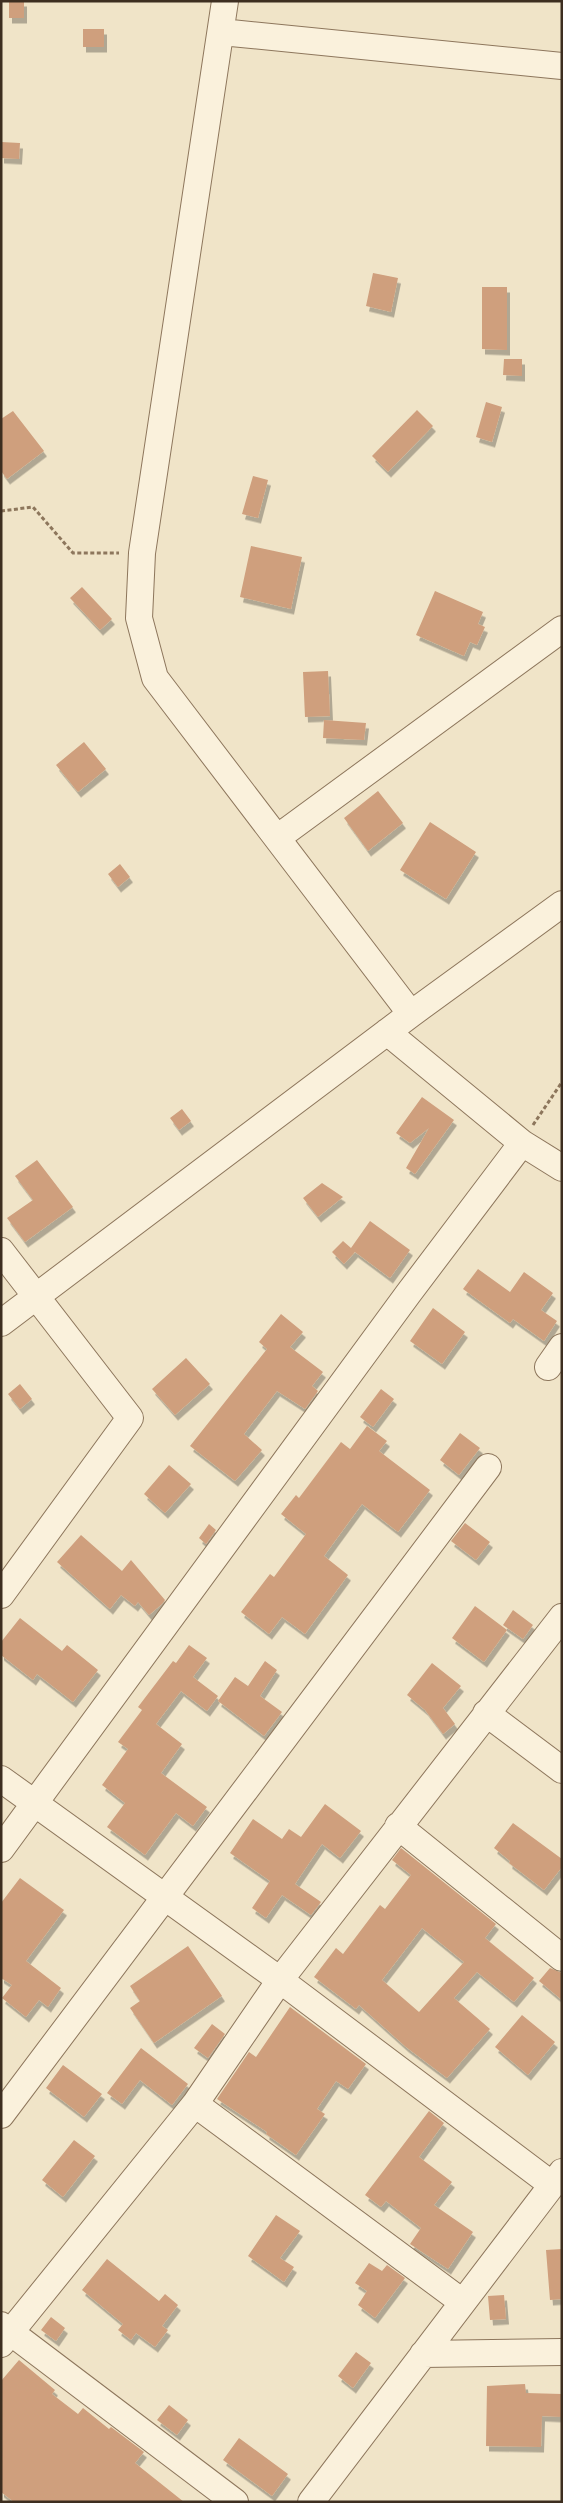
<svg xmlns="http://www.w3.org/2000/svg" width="563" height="2503" font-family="'Playfair Display',serif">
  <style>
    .building { fill: #cf9f7d; fill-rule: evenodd; filter: url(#shadow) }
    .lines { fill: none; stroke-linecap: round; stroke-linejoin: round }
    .minor-casing { stroke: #8d765c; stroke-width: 28 }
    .path { stroke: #8d765c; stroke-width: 3; stroke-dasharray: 4 2.5; stroke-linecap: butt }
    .minor { stroke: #faf1dc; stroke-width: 26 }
  </style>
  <defs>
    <filter id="shadow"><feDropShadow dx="3" dy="5.5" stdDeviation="0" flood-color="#0004"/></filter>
  </defs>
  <rect width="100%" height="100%" fill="#f0e4c8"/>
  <path class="building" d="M9 1H24V18H9Z
    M83 29H104V47H83Z
    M1 142 20 143 19 159 1 158Z
    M373 273 398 278 391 312 366 306Z
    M482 287H507V350L482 349Z
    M504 359H522V376L503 375Z
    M486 402 502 407 492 442 476 437Z
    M417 410 433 426 388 472 372 456Z
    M13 411 44 451 7 479 1 471V419Z
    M253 476 268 480 258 518 242 514Z
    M251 546 302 557 291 609 240 597Z
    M82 587 112 619 100 630 70 598Z
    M435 591 483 612 478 624 485 627 477 645 470 642 464 656 416 635Z
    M328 671 330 716 305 717 303 672Z
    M324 720 366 723 364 740 323 738Z
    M84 742 106 769 78 792 56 765Z
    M378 791 403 823 368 851 344 818Z
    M430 822 476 852 446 899 400 870Z
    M120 864 130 877 118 887 108 874Z
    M422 1097 454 1120 415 1174 406 1168 429 1128 410 1143 396 1133Z
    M182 1109 191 1121 179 1130 170 1118Z
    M37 1160 73 1207 25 1242 7 1218 33 1200 15 1176Z
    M322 1183 343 1197 318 1217 303 1198Z
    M370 1221 410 1250 390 1278 355 1252 344 1264 332 1252 343 1241 351 1248Z
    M478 1269 510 1292 524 1272 553 1293 541 1310 557 1321 544 1341 513 1319 510 1323 463 1289Z
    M433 1308 465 1332 442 1364 410 1341Z
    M281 1314 303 1332 290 1347 323 1372 312 1386 318 1391 305 1409 277 1391 244 1434 262 1450 235 1481 190 1446 267 1349 259 1342Z
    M186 1358 210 1384 175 1415 152 1389Z
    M20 1384 32 1399 20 1409 8 1394Z
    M381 1389 394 1399 373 1427 360 1417Z
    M367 1426 387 1441 379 1451 430 1490 398 1532 362 1504 324 1556 348 1575 305 1634 282 1617 269 1634 241 1612 270 1574 274 1577 306 1534 281 1514 296 1495 299 1498 341 1442 350 1449Z
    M460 1433 480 1448 459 1475 440 1460Z
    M169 1465 191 1484 165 1513 144 1494Z
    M465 1523 490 1542 476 1560 451 1541Z
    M209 1524 216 1530 206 1544 199 1538Z
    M81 1535 122 1571 131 1560 165 1600 162 1604 149 1615 138 1602 135 1606 121 1595 110 1609 57 1562Z
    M475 1606 507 1630 484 1662 452 1638Z
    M513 1610 533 1625 523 1639 503 1625Z
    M20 1618 62 1651 67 1645 98 1670 73 1702 37 1674 33 1680 1 1655V1642Z
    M189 1645 207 1658 193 1677 218 1696 207 1711 181 1691 156 1724 182 1744 161 1773 207 1807 193 1826 176 1813 145 1855 107 1827 125 1803 102 1785 128 1749 118 1742 142 1710 138 1707 173 1661 176 1663Z
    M265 1661 277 1670 260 1696 282 1712 264 1736 218 1701 235 1677 248 1686Z
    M432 1663 461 1686 443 1708 455 1724 443 1734 425 1710 407 1695Z
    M325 1804 361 1831 340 1858 322 1844 295 1884 321 1902 311 1915 282 1895 266 1918 252 1908 270 1881 230 1853 253 1819 282 1839 289 1829 301 1837Z
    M513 1823 562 1859V1867L544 1890 509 1863 510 1861 494 1848Z
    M401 1848 496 1924 485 1938 534 1978 514 2002 477 1972 454 1998 490 2029 447 2078 406 2047 359 2005 356 2009 314 1977 336 1948 343 1954 380 1905 385 1909 411 1875 392 1860ZM422 1928 464 1962 419 2012 382 1980Z
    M20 1878 64 1910 26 1961 61 1988 48 2007 39 2000 26 2017 2 1998 12 1985 1 1978V1903Z
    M188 1946 222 1996 154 2043 130 2008 140 2001 130 1986Z
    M550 1968 562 1973V2000L539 1981Z
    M290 2007 366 2064 348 2089 336 2081 317 2109 325 2114 296 2155 266 2134 267 2132 217 2099 249 2052 256 2057Z
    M522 2015 555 2042 528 2075 495 2047Z
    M212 2024 225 2034 208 2058 194 2048Z
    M141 2048 188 2084 172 2105 140 2080 122 2104 107 2093Z
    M63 2065 102 2094 84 2117 46 2088Z
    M429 2111 444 2123 419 2157 452 2182 434 2205 473 2232 448 2269 410 2244 421 2228 386 2201 381 2207 365 2195Z
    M74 2140 95 2156 63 2197 42 2180Z
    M276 2215 300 2231 280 2258 294 2267 284 2282 248 2256Z
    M562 2249V2299L550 2300 546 2250Z
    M107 2259 159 2301 165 2294 178 2305 162 2326 168 2330 155 2347 136 2333 131 2340 118 2330 123 2324 82 2290Z
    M369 2263 382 2271 387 2265 405 2278 375 2318 358 2305 367 2291 355 2283Z
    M504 2295 506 2319 490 2320 488 2296Z
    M51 2317 65 2328 56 2341 41 2330Z
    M356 2352 371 2363 353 2388 338 2376Z
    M19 2360 55 2390 52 2394 78 2414 83 2408 109 2429 111 2427 144 2452 135 2463 184 2502H14L1 2492V2381Z
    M525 2384 526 2393 562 2394V2417L542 2416 541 2447 486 2446 487 2386Z
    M169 2405 188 2420 177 2435 157 2420Z
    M239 2438 288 2474 272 2496 223 2460Z"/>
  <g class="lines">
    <g class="minor-casing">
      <path id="minor" d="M225 1 142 553 139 618 155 678 411 1014
        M221 32 562 66
        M277 838 562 629
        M387 1032 522 1143 562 1168
        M1 1251 130 1418 1 1595
        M1 1323 411 1014 562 904
        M548 1367 562 1347
        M486 1713 562 1770
        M1 1779 280 1980 551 2184
        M398 1826 562 1958
        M1 1849 408 1294 522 1143
        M195 2104 461 2301
        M1 2115 488 1467
        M1 2325 235 2502
        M1 2344 195 2104 280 1980 562 1617
        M423 2354 562 2352
        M311 2502 562 2172"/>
    </g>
    <path class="path" d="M1 511 33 507 73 553H119
      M533 1125 562 1082"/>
    <use href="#minor" class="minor"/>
  </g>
  <rect width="563" height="2503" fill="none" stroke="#3d2e20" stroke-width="5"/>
</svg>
